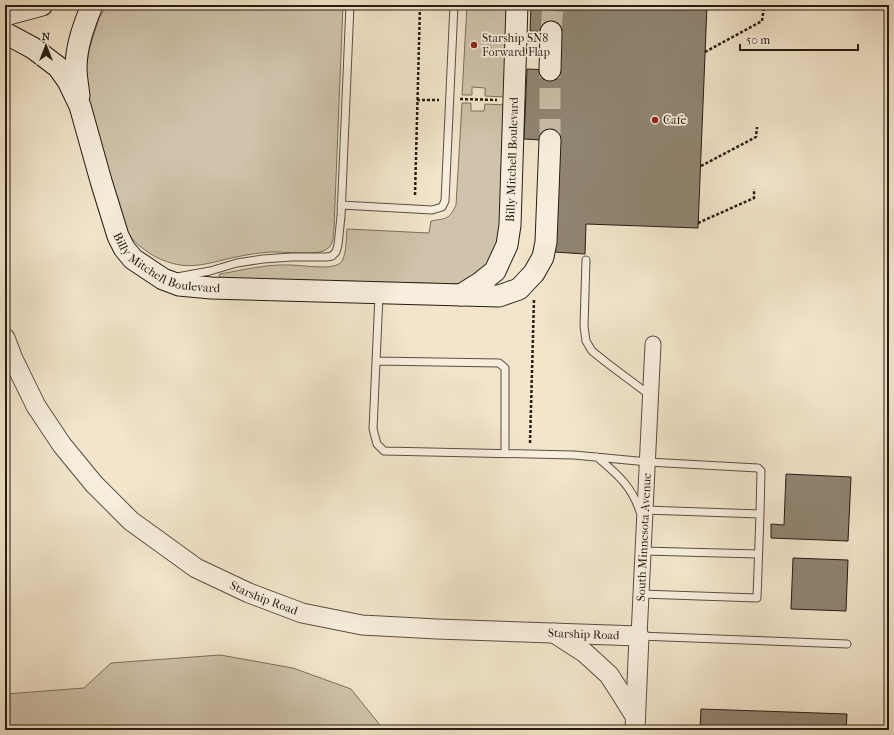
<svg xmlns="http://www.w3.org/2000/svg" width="894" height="735" font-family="'IM FELL French Canon',serif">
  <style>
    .green { fill: #cfc3ab; stroke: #7a705e }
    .building { fill: #908572; stroke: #261c11 }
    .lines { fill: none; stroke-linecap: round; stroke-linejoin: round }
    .secondary-tunnel { stroke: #c9bda6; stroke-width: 21; stroke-dasharray: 21 10; stroke-linecap: butt }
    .service-casing { stroke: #594e40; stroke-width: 9 }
    .minor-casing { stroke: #594e40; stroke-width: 17 }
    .tertiary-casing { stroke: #594e40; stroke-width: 21 }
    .secondary-casing { stroke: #261c11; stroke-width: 23 }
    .path { stroke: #261c11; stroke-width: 2.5; stroke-dasharray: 3 2; stroke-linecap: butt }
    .service { stroke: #f7eedd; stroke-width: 7 }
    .minor { stroke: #f7eedd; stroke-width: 15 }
    .tertiary { stroke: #f7eedd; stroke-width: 19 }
    .secondary { stroke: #f7eedd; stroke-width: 21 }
    .poi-dot { fill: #8f2418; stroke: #f7eedd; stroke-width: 1.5 }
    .labels { text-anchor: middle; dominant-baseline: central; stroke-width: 3.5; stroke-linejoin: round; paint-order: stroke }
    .poi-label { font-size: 12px; fill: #261c11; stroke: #f7eedd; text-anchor: start }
    .street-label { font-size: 12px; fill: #261c11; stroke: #f7eedd }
  </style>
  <rect width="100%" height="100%" fill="#f2e5cb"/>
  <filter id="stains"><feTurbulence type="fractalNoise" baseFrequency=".005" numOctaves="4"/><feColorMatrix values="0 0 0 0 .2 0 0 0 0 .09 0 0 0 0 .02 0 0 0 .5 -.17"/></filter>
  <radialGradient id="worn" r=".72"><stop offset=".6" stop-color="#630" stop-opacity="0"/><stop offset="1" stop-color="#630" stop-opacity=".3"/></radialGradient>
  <path class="green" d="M107 5H343L334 228C333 238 334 247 323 251 320 253 315 252 311 253 298 253 285 252 271 252 255 253 239 256 223 260 207 264 191 268 175 264 154 259 141 249 127 233L90 114 85 74 89 50 99 18Z
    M467 5H508L505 97 485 96V88L472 87V95H462Z
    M462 103H471V111H484L485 104 505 105 499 235 493 256 484 268 459 284 220 278 219 276 220 274C243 270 266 264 290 265 301 265 330 270 339 264 347 259 346 238 347 229L429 233 431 221C447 218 449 220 456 205Z
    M220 655 293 668 351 689 384 730H5V694L84 688 111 663Z"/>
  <path class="building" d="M531 5H707L698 228 586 224 585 254 554 252 558 141 524 139 527 69 550 70 551 32 530 31Z
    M786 474 851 477 848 541 771 538V524L784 525Z
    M793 558 848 560 846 611 791 609Z
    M701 709 847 714 846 730H700Z"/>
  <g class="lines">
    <path class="secondary-tunnel" d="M551 32 553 5
      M550 140V70"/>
    <g class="service-casing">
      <path id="service" d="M341 205 432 210 442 207 445 201 454 5
        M586 260 584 326 586 341 592 351 607 363 651 396
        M177 277 210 271 237 263 263 259 292 257H326L332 256 336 252 338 245 341 216 350 5
        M379 295 373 429 377 444 384 451 574 455 648 462 758 468 761 471 760 514 645 510
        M376 361 499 363 505 368V453
        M597 457C617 474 632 486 640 512
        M643 551 758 554
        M641 594 757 598 760 514
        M639 636 847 644"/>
    </g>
    <g class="minor-casing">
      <g id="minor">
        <path id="s1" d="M639 636 653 344"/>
      </g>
    </g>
    <g class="tertiary-casing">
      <g id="tertiary">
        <path id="s2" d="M5 338 13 359 36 406 62 445 94 484 131 521 196 568 249 593 302 613 362 625 437 629 639 636 635 730"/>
        <path d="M554 633 585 653 609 675 620 692 635 716"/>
      </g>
    </g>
    <g class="secondary-casing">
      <g id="secondary">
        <path d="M5 15 42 5"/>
        <path id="s3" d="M5 33 33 48 58 67 68 81 80 106 101 181 118 236 124 248 133 259 163 279 179 285 211 288 499 296 519 289 534 273 543 257 546 242 550 140"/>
        <path d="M550 70 551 32"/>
        <path d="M79 96C78 87 76 77 76 68 76 46 84 25 92 5"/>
        <path id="s4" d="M461 295 480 283 495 271 507 245 510 225 517 5"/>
      </g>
    </g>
    <path class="path" d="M705 52 762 21 764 7
      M460 99 497 100
      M417 100H439
      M701 166 756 137 757 127
      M415 195 420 5
      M698 223 754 198V189
      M530 443 534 300"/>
    <use href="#service" class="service"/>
    <use href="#minor" class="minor"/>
    <use href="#tertiary" class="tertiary"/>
    <use href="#secondary" class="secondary"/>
  </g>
  <g class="poi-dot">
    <circle cx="474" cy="45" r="4"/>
    <circle cx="655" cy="120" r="4"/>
  </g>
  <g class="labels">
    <g class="poi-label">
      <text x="482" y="38">Starship SN8<tspan x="482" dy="14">Forward Flap</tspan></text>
      <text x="663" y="120">Cafe</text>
    </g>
    <g class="street-label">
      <text stroke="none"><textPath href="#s4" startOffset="156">Billy Mitchell Boulevard</textPath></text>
      <text stroke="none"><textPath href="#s3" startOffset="303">Billy Mitchell Boulevard</textPath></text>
      <text stroke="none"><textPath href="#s1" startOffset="99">South Minnesota Avenue</textPath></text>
      <text stroke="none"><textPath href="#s2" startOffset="379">Starship Road</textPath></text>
      <text stroke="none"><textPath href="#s2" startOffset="703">Starship Road</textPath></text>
    </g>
  </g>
  <rect width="894" height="735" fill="none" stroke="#f2e5cb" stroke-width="20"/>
  <rect x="6" y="6" width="882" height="723" fill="none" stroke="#261c11" stroke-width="2"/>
  <rect x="10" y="10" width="874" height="715" fill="none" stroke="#261c11"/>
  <g transform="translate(46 46)" stroke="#f7eedd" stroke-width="3" paint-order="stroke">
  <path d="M0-3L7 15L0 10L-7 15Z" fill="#261c11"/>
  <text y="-6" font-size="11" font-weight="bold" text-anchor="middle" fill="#261c11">N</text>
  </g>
  <path d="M740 44v6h118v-6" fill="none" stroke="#261c11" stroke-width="2"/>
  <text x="746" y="44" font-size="12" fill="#261c11" stroke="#f7eedd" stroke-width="3" paint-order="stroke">50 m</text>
  <rect width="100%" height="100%" filter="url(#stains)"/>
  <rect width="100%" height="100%" fill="url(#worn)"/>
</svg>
